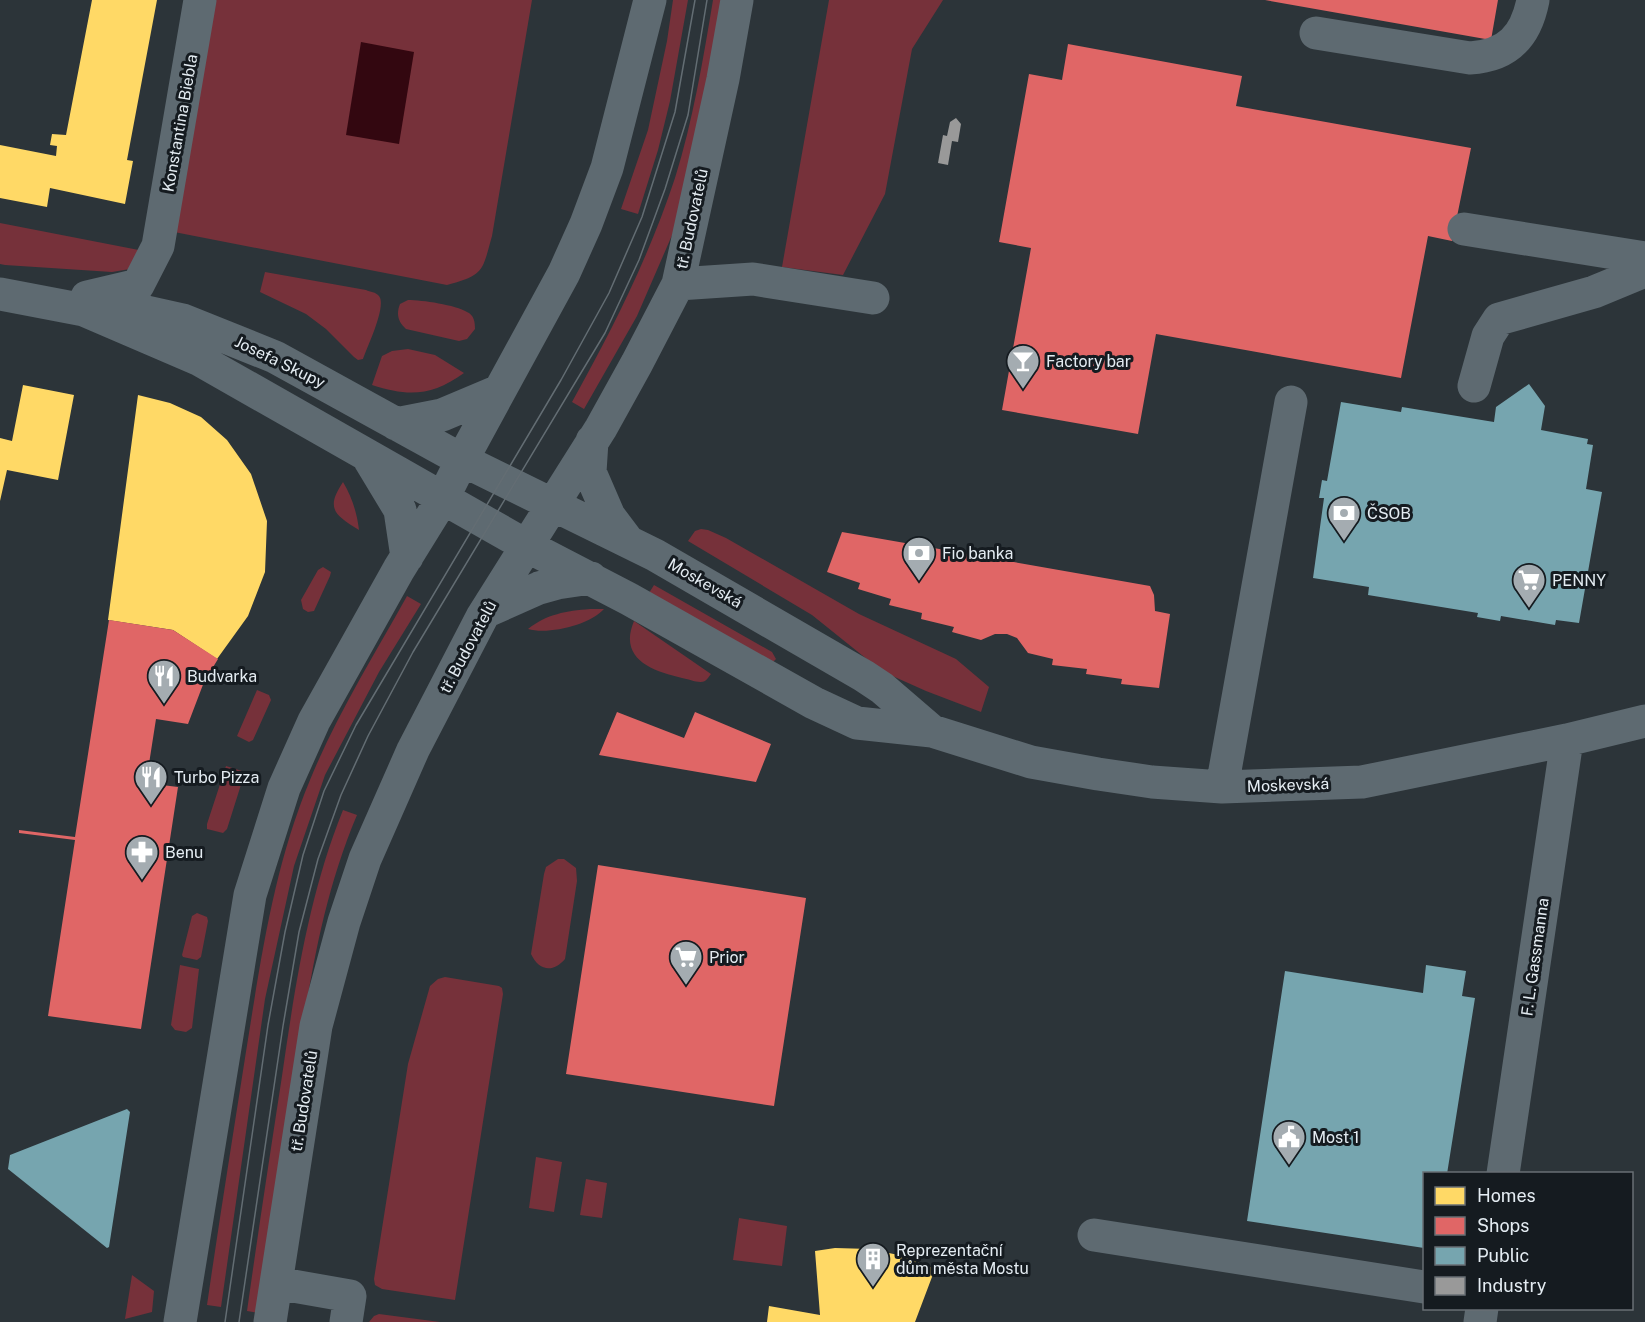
<svg xmlns="http://www.w3.org/2000/svg" width="1645" height="1322" font-family="'Public Sans',sans-serif">
  <style>
    .green { fill: #76313a }
    .water { fill: #330710 }
    .homes { fill: #ffd966 }
    .shops { fill: #e06666 }
    .public { fill: #76a5af }
    .industry { fill: #999 }
    .lines { fill: none; stroke-linecap: round; stroke-linejoin: round }
    .minor { stroke: #5e6a71; stroke-width: 33 }
    .tram { stroke: #636d73; stroke-width: 1.5 }
    .labels { text-anchor: middle; dominant-baseline: central; stroke-width: 6; stroke-linejoin: round; paint-order: stroke }
    .street-label { font-size: 16px; fill: #e4ecf2; stroke: #151b20 }
    .poi-label { font-size: 16px; fill: #e4ecf2; stroke: #151b20; text-anchor: start }
  </style>
  <rect width="100%" height="100%" fill="#2c3439"/>
  <path class="green" d="M209 0H532L492 236C482 272 484 275 447 285L169 231Z
    M673 0H688L670 101 658 150 638 214 621 209 648 130 667 41Z
    M713 0H729L676 226 637 316 584 409 572 402C612 330 649 257 675 178 693 120 703 60 713 0Z
    M829 0H943L912 49 885 194 843 275 782 267Z
    M0 223 149 252 130 269 112 272 5 265 0 264Z
    M265 272 366 290C370 292 376 292 379 296 387 306 367 347 363 359L358 360 354 357 326 329 306 314 260 292Z
    M408 300C422 300 456 305 467 312 474 315 475 322 475 329L467 339 459 341 406 329C398 322 396 314 400 304Z
    M408 349 435 355 464 373C432 396 409 397 372 385L382 356 392 351Z
    M343 482C352 497 357 513 359 530 335 515 325 509 343 482Z
    M701 529 708 530 726 538 859 614 956 659 989 687 981 712 926 691 888 674 873 664 812 615 688 541 695 531Z
    M323 567 331 572 330 576 314 611 308 612 303 609 301 600 318 570Z
    M654 585 772 652 776 659 771 664 649 593Z
    M407 596 421 604 379 672 325 775 294 866 265 999 221 1307 207 1305C219 1222 232 1141 245 1058 260 965 273 868 310 780 336 716 373 657 407 596Z
    M590 609H604C590 625 548 635 528 629 547 614 566 611 590 609Z
    M634 621 711 674C709 676 708 679 705 681 699 684 689 679 682 678 652 671 618 659 634 621Z
    M257 690 269 695 271 700 253 740 249 742 237 736Z
    M226 766 245 772 227 829 223 833 207 829V824Z
    M343 810 357 815C323 895 310 979 297 1064 284 1147 272 1230 260 1313L247 1311C258 1233 270 1154 282 1076 295 986 309 894 343 810Z
    M558 859H564L576 868 577 881 565 959C553 973 539 971 531 954L544 874 546 867Z
    M197 913 207 917 208 921 201 957 197 960 183 957 182 955 192 916Z
    M180 965 199 969 192 1028 186 1032 175 1030 171 1025Z
    M445 977 499 986 502 988 503 994 455 1300 382 1289 375 1285 374 1279 408 1064 430 986 438 979Z
    M536 1157 562 1162 554 1212 529 1208Z
    M586 1179 607 1183 602 1218 580 1215Z
    M739 1218 787 1226 782 1266 733 1260Z
    M132 1275 154 1291 152 1312 125 1319Z
    M379 1314 440 1322H369L374 1316Z"/>
  <path class="water" d="M361 42 414 52 399 144 346 135Z"/>
  <path class="homes" d="M92 0H157L127 160 133 161 125 204 50 188 47 207 0 198V145L56 156 57 146 50 145 52 134 66 135Z
    M23 385 74 395 58 480 7 470 0 501V438L12 441Z
    M138 395 170 403 201 417 227 440 251 474 267 521 265 572 248 616 217 659 173 630 108 620Z
    M835 1248 870 1249 903 1256 935 1269 915 1322H767L769 1306 820 1315 815 1251Z"/>
  <path class="shops" d="M1265 0H1498L1491 40Z
    M1068 44 1242 76 1236 106 1471 148 1452 241 1428 236 1401 378 1156 334 1138 434 1002 410 1031 248 999 242 1029 74 1062 80Z
    M842 532 1150 586 1154 595 1155 611 1170 614 1159 688 1121 684 1122 679 1086 674 1087 669 1052 665 1053 659 1028 653 1017 638 1007 634H995L981 640 952 632 954 627 921 619 922 613 889 605 891 599 858 589 860 583 827 572Z
    M109 620 173 630 218 659 204 682 188 724 156 719 146 783 178 787 141 1029 48 1016 75 840 19 833V830L75 837Z
    M617 712 684 738 695 712 771 744 756 782 599 755Z
    M598 865 806 898 774 1106 566 1074Z"/>
  <path class="public" d="M1529 384 1545 406 1541 430 1588 439 1587 444 1593 445 1586 489 1602 492 1579 623 1556 620 1555 625 1501 616 1500 621 1477 617 1478 613 1368 595 1369 587 1313 578 1324 498H1319L1322 480 1327 481 1341 402 1401 412 1402 407 1494 422 1496 407Z
    M1426 965 1466 971 1462 996 1475 998 1447 1174H1424V1248L1247 1221 1285 971 1423 993Z
    M127 1109 130 1112 109 1247 107 1248 8 1169 10 1155Z"/>
  <path class="industry" d="M956 118 961 124 958 142 952 141 948 165 938 163 943 135 947 136 950 122Z"/>
  <g class="lines">
    <path class="minor" d="M1316 33 1470 58C1508 56 1526 36 1533 0
      M1464 229 1645 258
      M678 284 753 279 873 298
      M0 294 84 310H138L183 320 275 357 462 460 655 555 864 676 882 688 932 731
      M87 297 138 285 158 246 200 0
      M84 310 198 359 527 546 629 599 814 703 857 723 932 731 1031 762 1098 774 1152 782 1222 787 1362 782 1567 740 1645 721
      M1474 386 1488 336 1499 319 1594 292 1645 271
      M396 424 442 415 499 391
      M592 441 590 472 609 516 627 540
      M368 457 400 510 407 557
      M485 612 539 588 557 583 591 578
      M1222 787 1291 402
      M1503 1174 1567 740
      M1094 1235 1424 1287
      M276 1283 350 1296 346 1322
      M180 1322 250 895 284 788 314 721 399 569 443 498 462 460 564 273 586 224 607 168 650 0
      M270 1322 316 1026 344 922 365 859 413 750 482 617 601 428 637 363 678 284 723 79 737 0
      M1480 1322 1482 1308"/>
    <path class="tram" d="M225 1322 268 1025 285 932 303 855 324 791 356 725 561 380 609 293 642 217 675 112 695 0
      M239 1322 283 1026 299 932 318 859 341 795 368 736 413 652 605 333 639 260 665 189 688 115 707 0"/>
  </g>
  <defs>
    <g id="bar-pin" transform="scale(1.725)"><path d="M0 17L-7.5 6A9.5 9.5 0 1 1 7.5 6Z" fill="#a4acb1" stroke="#151b20"/><path d="M-6-5H6L.8 .8V4.5H3.5V6h-7V4.5H-.8V.8Z" fill="#fff"/></g>
    <g id="bank-pin" transform="scale(1.725)"><path d="M0 17L-7.5 6A9.5 9.5 0 1 1 7.5 6Z" fill="#a4acb1" stroke="#151b20"/><path d="M-6-4H6V4H-6ZM0-2.3a2.3 2.3 0 1 0 0 4.6a2.3 2.3 0 1 0 0-4.6Z" fill="#fff"/></g>
    <g id="supermarket-pin" transform="scale(1.725)"><path d="M0 17L-7.5 6A9.5 9.5 0 1 1 7.5 6Z" fill="#a4acb1" stroke="#151b20"/><path d="M-6-5.5h2.5l.6 2H6L4.5 2H-2.5L-4.4-4H-6ZM-1.5 3.2a1.3 1.3 0 1 0 .1 0ZM3 3.2a1.3 1.3 0 1 0 .1 0Z" fill="#fff"/></g>
    <g id="restaurant-pin" transform="scale(1.725)"><path d="M0 17L-7.5 6A9.5 9.5 0 1 1 7.5 6Z" fill="#a4acb1" stroke="#151b20"/><path d="M-5-6h1v4h1v-4h1v4h1v-4h1v5L-1.5 .5V6h-2V.5L-5-1ZM5-6V6H3V1.5H1.5Q1.5-4 5-6Z" fill="#fff"/></g>
    <g id="pharmacy-pin" transform="scale(1.725)"><path d="M0 17L-7.5 6A9.5 9.5 0 1 1 7.5 6Z" fill="#a4acb1" stroke="#151b20"/><path d="M-2-6h4v4h4v4h-4v4h-4v-4h-4v-4h4Z" fill="#fff"/></g>
    <g id="civic-pin" transform="scale(1.725)"><path d="M0 17L-7.5 6A9.5 9.5 0 1 1 7.5 6Z" fill="#a4acb1" stroke="#151b20"/><path d="M-.6-6.5H3V-4.5H.6V-3L4-1V1h2V6H-6V1h2V-1L-.6-3ZM-1.2 2.5V6h2.4V2.5Z" fill="#fff"/></g>
    <g id="building-pin" transform="scale(1.725)"><path d="M0 17L-7.5 6A9.5 9.5 0 1 1 7.5 6Z" fill="#a4acb1" stroke="#151b20"/><path d="M-4-6H4V6H1V3H-1V6H-4ZM-2.5-4.3h1.7v1.8h-1.7ZM.8-4.3h1.7v1.8H.8ZM-2.5-1h1.7V.8h-1.7ZM.8-1h1.7V.8H.8Z" fill="#fff"/></g>
  </defs>
  <g fill-rule="evenodd">
    <use href="#bar-pin" x="1023" y="361"/>
    <use href="#bank-pin" x="1344" y="513"/>
    <use href="#bank-pin" x="919" y="553"/>
    <use href="#supermarket-pin" x="1529" y="580"/>
    <use href="#restaurant-pin" x="164" y="676"/>
    <use href="#restaurant-pin" x="151" y="777"/>
    <use href="#pharmacy-pin" x="142" y="852"/>
    <use href="#supermarket-pin" x="686" y="957"/>
    <use href="#civic-pin" x="1289" y="1137"/>
    <use href="#building-pin" x="873" y="1259"/>
  </g>
  <g class="labels">
    <g class="street-label">
      <text transform="translate(180 123) rotate(-80)">Konstantina Biebla</text>
      <text transform="translate(692 219) rotate(-78)">tř. Budovatelů</text>
      <text transform="translate(280 362) rotate(26)">Josefa Skupy</text>
      <text transform="translate(705 583) rotate(30)">Moskevská</text>
      <text transform="translate(468 647) rotate(-62)">tř. Budovatelů</text>
      <text transform="translate(1288 785) rotate(-2)">Moskevská</text>
      <text transform="translate(1535 957) rotate(-82)">F. L. Gassmanna</text>
      <text transform="translate(304 1101) rotate(-81)">tř. Budovatelů</text>
    </g>
    <g class="poi-label">
      <text x="1046" y="361">Factory bar</text>
      <text x="1367" y="513">ČSOB</text>
      <text x="942" y="553">Fio banka</text>
      <text x="1552" y="580">PENNY</text>
      <text x="187" y="676">Budvarka</text>
      <text x="174" y="777">Turbo Pizza</text>
      <text x="165" y="852">Benu</text>
      <text x="709" y="957">Prior</text>
      <text x="1312" y="1137">Most 1</text>
      <text x="896" y="1250">Reprezentační<tspan x="896" dy="18">dům města Mostu</tspan></text>
    </g>
  </g>
  <rect x="1423" y="1172" width="210" height="138" fill="#151b20" stroke="#686f74" stroke-width="1.5"/>
  <rect x="1435" y="1187" width="30" height="18" fill="#ffd966" stroke="#686f74" stroke-width="1.5"/>
  <text x="1477" y="1202" font-size="18" fill="#e4ecf2">Homes</text>
  <rect x="1435" y="1217" width="30" height="18" fill="#e06666" stroke="#686f74" stroke-width="1.5"/>
  <text x="1477" y="1232" font-size="18" fill="#e4ecf2">Shops</text>
  <rect x="1435" y="1247" width="30" height="18" fill="#76a5af" stroke="#686f74" stroke-width="1.5"/>
  <text x="1477" y="1262" font-size="18" fill="#e4ecf2">Public</text>
  <rect x="1435" y="1277" width="30" height="18" fill="#999999" stroke="#686f74" stroke-width="1.5"/>
  <text x="1477" y="1292" font-size="18" fill="#e4ecf2">Industry</text>
</svg>
